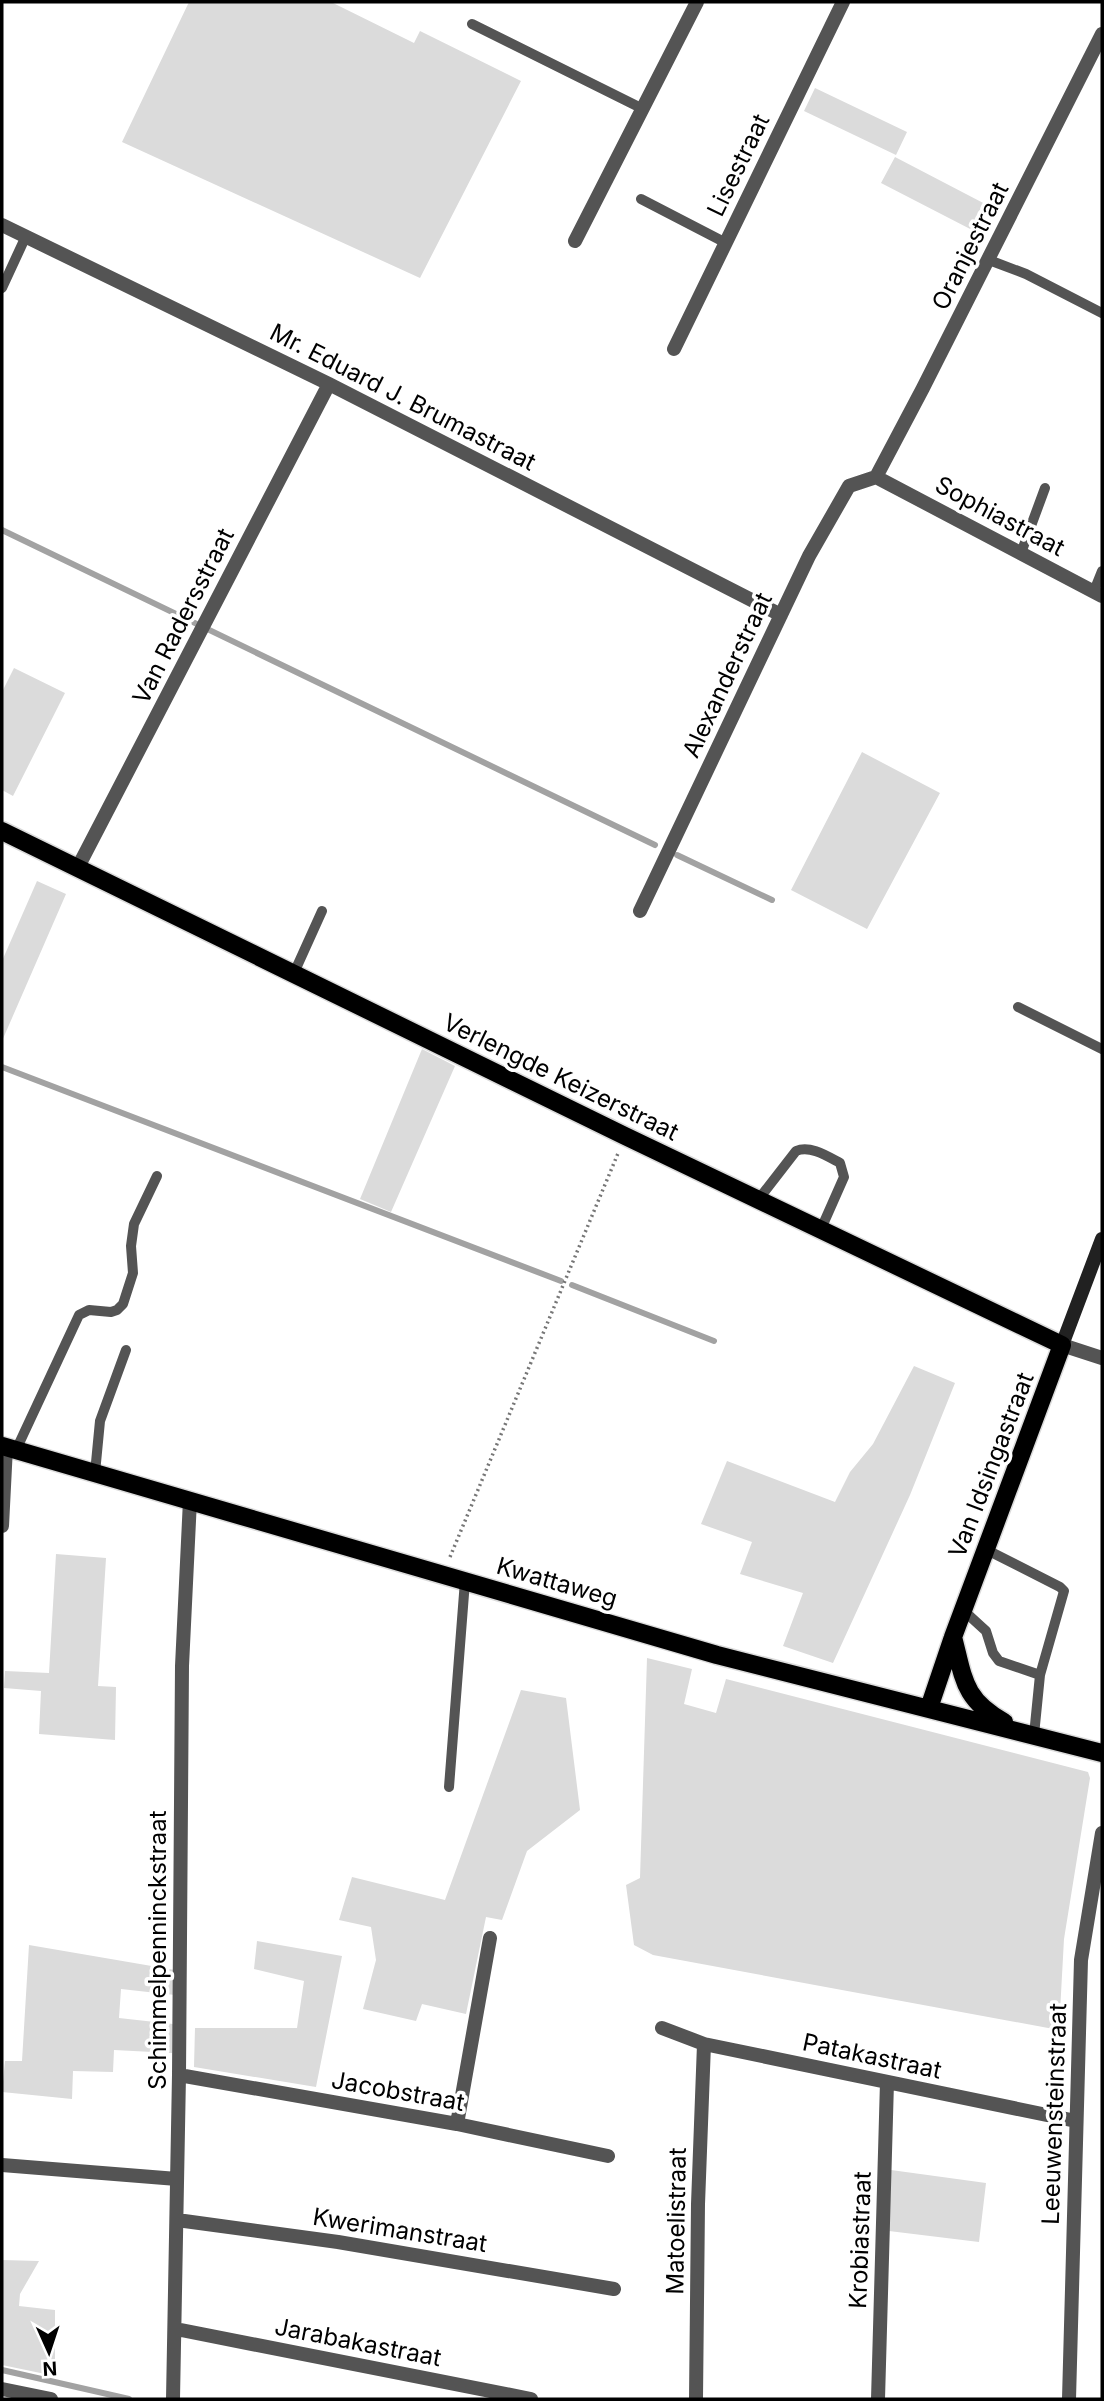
<svg xmlns="http://www.w3.org/2000/svg" width="1104" height="2401" font-family="Inter,sans-serif">
  <style>
    .green { fill: #dbdbdb }
    .lines { fill: none; stroke-linecap: round; stroke-linejoin: round }
    .stream { stroke: #a2a2a2; stroke-width: 6 }
    .primary-casing { stroke: #dbdbdb; stroke-width: 21 }
    .path { stroke: #767676; stroke-width: 3.5; stroke-dasharray: 2 3.5; stroke-linecap: butt }
    .lane { stroke: #545454; stroke-width: 10 }
    .street { stroke: #545454; stroke-width: 14 }
    .secondary { stroke: #212121; stroke-width: 14 }
    .primary { stroke: #000; stroke-width: 18 }
    .labels { text-anchor: middle; dominant-baseline: central; stroke-width: 7; stroke-linejoin: round; paint-order: stroke }
    .street-label { font-size: 24px; fill: #000; stroke: #fff }
  </style>
  <rect width="100%" height="100%" fill="#fff"/>
  <path class="green" d="M189 2H331L414 43 420 31 521 81 420 278 122 142Z
    M815 88 907 132 896 155 804 111Z
    M895 157 989 206 976 232 881 183Z
    M14 668 65 693 13 796 2 790V692Z
    M862 752 940 793 867 929 791 890Z
    M37 881 66 894 2 1041V961Z
    M422 1049 455 1066 391 1212 360 1199Z
    M914 1366 955 1383 910 1495 833 1663 783 1646 803 1593 740 1574 752 1542 701 1524 727 1461 835 1502 850 1472 873 1444Z
    M56 1554 106 1558 98 1686 116 1687 115 1740 39 1734 41 1691 4 1688 5 1671 49 1673Z
    M647 1658 692 1669 684 1704 716 1713 726 1679 1088 1772 1090 1778 1064 1939 1059 2030 653 1955 634 1945 626 1885 640 1878Z
    M521 1690 566 1698 580 1810 527 1851 502 1920 486 1917 466 2014 422 2004 416 2021 363 2009 376 1960 371 1927 339 1920 352 1877 445 1900Z
    M257 1941 342 1956 316 2087 194 2067 195 2028H297L304 1981 254 1969Z
    M29 1945 175 1970V1995L121 1989 119 2018 173 2024 172 2053 114 2050 113 2072 73 2071 72 2099 2 2092 5 2061H22Z
    M891 2170 986 2183 979 2242 889 2231Z
    M2 2260 39 2261 20 2294 19 2306 55 2310V2376L2 2365Z"/>
  <g class="lines">
    <path class="stream" d="M2 530 655 845
      M677 855 772 900
      M2 1067 561 1281
      M572 1285 714 1341
      M2 2370 129 2399"/>
    <g class="primary-casing">
      <path id="primary" d="M2 831 625 1136 1062 1345 953 1637 929 1708
        M2 1446 717 1655 1102 1753
        M953 1637C964 1679 963 1699 1004 1722"/>
    </g>
    <path class="path" d="M450 1557 619 1151"/>
    <path class="lane" d="M472 24 641 108
      M641 199 726 243
      M989 260 1026 274 1102 313
      M2 288 26 236
      M1021 553 1045 488
      M1094 591 1102 571
      M294 973 322 911
      M1018 1007 1102 1049
      M758 1200 796 1151C810 1145 827 1156 840 1163L844 1177 821 1229
      M16 1450 79 1315 89 1310 111 1312 117 1310 123 1304 133 1273 131 1246 134 1224 157 1176
      M95 1473 100 1421 126 1350
      M985 1549 1060 1587 1064 1591 1040 1675 1034 1735
      M963 1610 986 1631 993 1653 999 1661 1040 1675
      M449 1787 465 1581"/>
    <path class="street" d="M2 225 329 384 781 615
      M575 241 697 2
      M674 349 843 2
      M876 477 923 388 1102 34
      M876 477 1102 596
      M77 869 329 384
      M640 911 809 556 849 486 876 477
      M1062 1345 1102 1358
      M2 1526 6 1447
      M662 2028 704 2044 1076 2121
      M179 2075 457 2124 608 2156
      M457 2124 490 1938
      M2 2165 177 2179
      M177 2220 338 2242 614 2289
      M176 2329 531 2399
      M2 2389 51 2399
      M173 2399 179 2075 182 1666 190 1500
      M696 2399 698 2204 704 2044
      M878 2399 887 2082
      M1069 2399 1081 1960 1102 1833"/>
    <path class="secondary" d="M1062 1345 1102 1239"/>
    <use href="#primary" class="primary"/>
  </g>
  <g class="labels">
    <g class="street-label">
      <text transform="translate(738 165) rotate(-64)">Lisestraat</text>
      <text transform="translate(970 246) rotate(-63)">Oranjestraat</text>
      <text transform="translate(403 397) rotate(27)">Mr. Eduard J. Brumastraat</text>
      <text transform="translate(1000 516) rotate(28)">Sophiastraat</text>
      <text transform="translate(183 616) rotate(-63)">Van Radersstraat</text>
      <text transform="translate(727 675) rotate(-65)">Alexanderstraat</text>
      <text transform="translate(561 1077) rotate(26)">Verlengde Keizerstraat</text>
      <text transform="translate(991 1465) rotate(-69)">Van Idsingastraat</text>
      <text transform="translate(557 1582) rotate(16)">Kwattaweg</text>
      <text transform="translate(157 1950) rotate(-90)">Schimmelpenninckstraat</text>
      <text transform="translate(872 2056) rotate(12)">Patakastraat</text>
      <text transform="translate(398 2091) rotate(10)">Jacobstraat</text>
      <text transform="translate(1054 2114) rotate(-88)">Leeuwensteinstraat</text>
      <text transform="translate(676 2221) rotate(-89)">Matoelistraat</text>
      <text transform="translate(400 2230) rotate(9)">Kwerimanstraat</text>
      <text transform="translate(860 2240) rotate(-88)">Krobiastraat</text>
      <text transform="translate(358 2342) rotate(11)">Jarabakastraat</text>
    </g>
  </g>
  <rect width="1104" height="2401" fill="none" stroke="#000000" stroke-width="7"/>
  <g transform="translate(49 2352) rotate(177)" stroke="#ffffff" stroke-width="5" paint-order="stroke">
  <path d="M0-5L12 26L0 18L-12 26Z" fill="#000000"/>
  <text y="-10" font-size="19" font-weight="bold" text-anchor="middle" fill="#000000">N</text>
  </g>
</svg>
